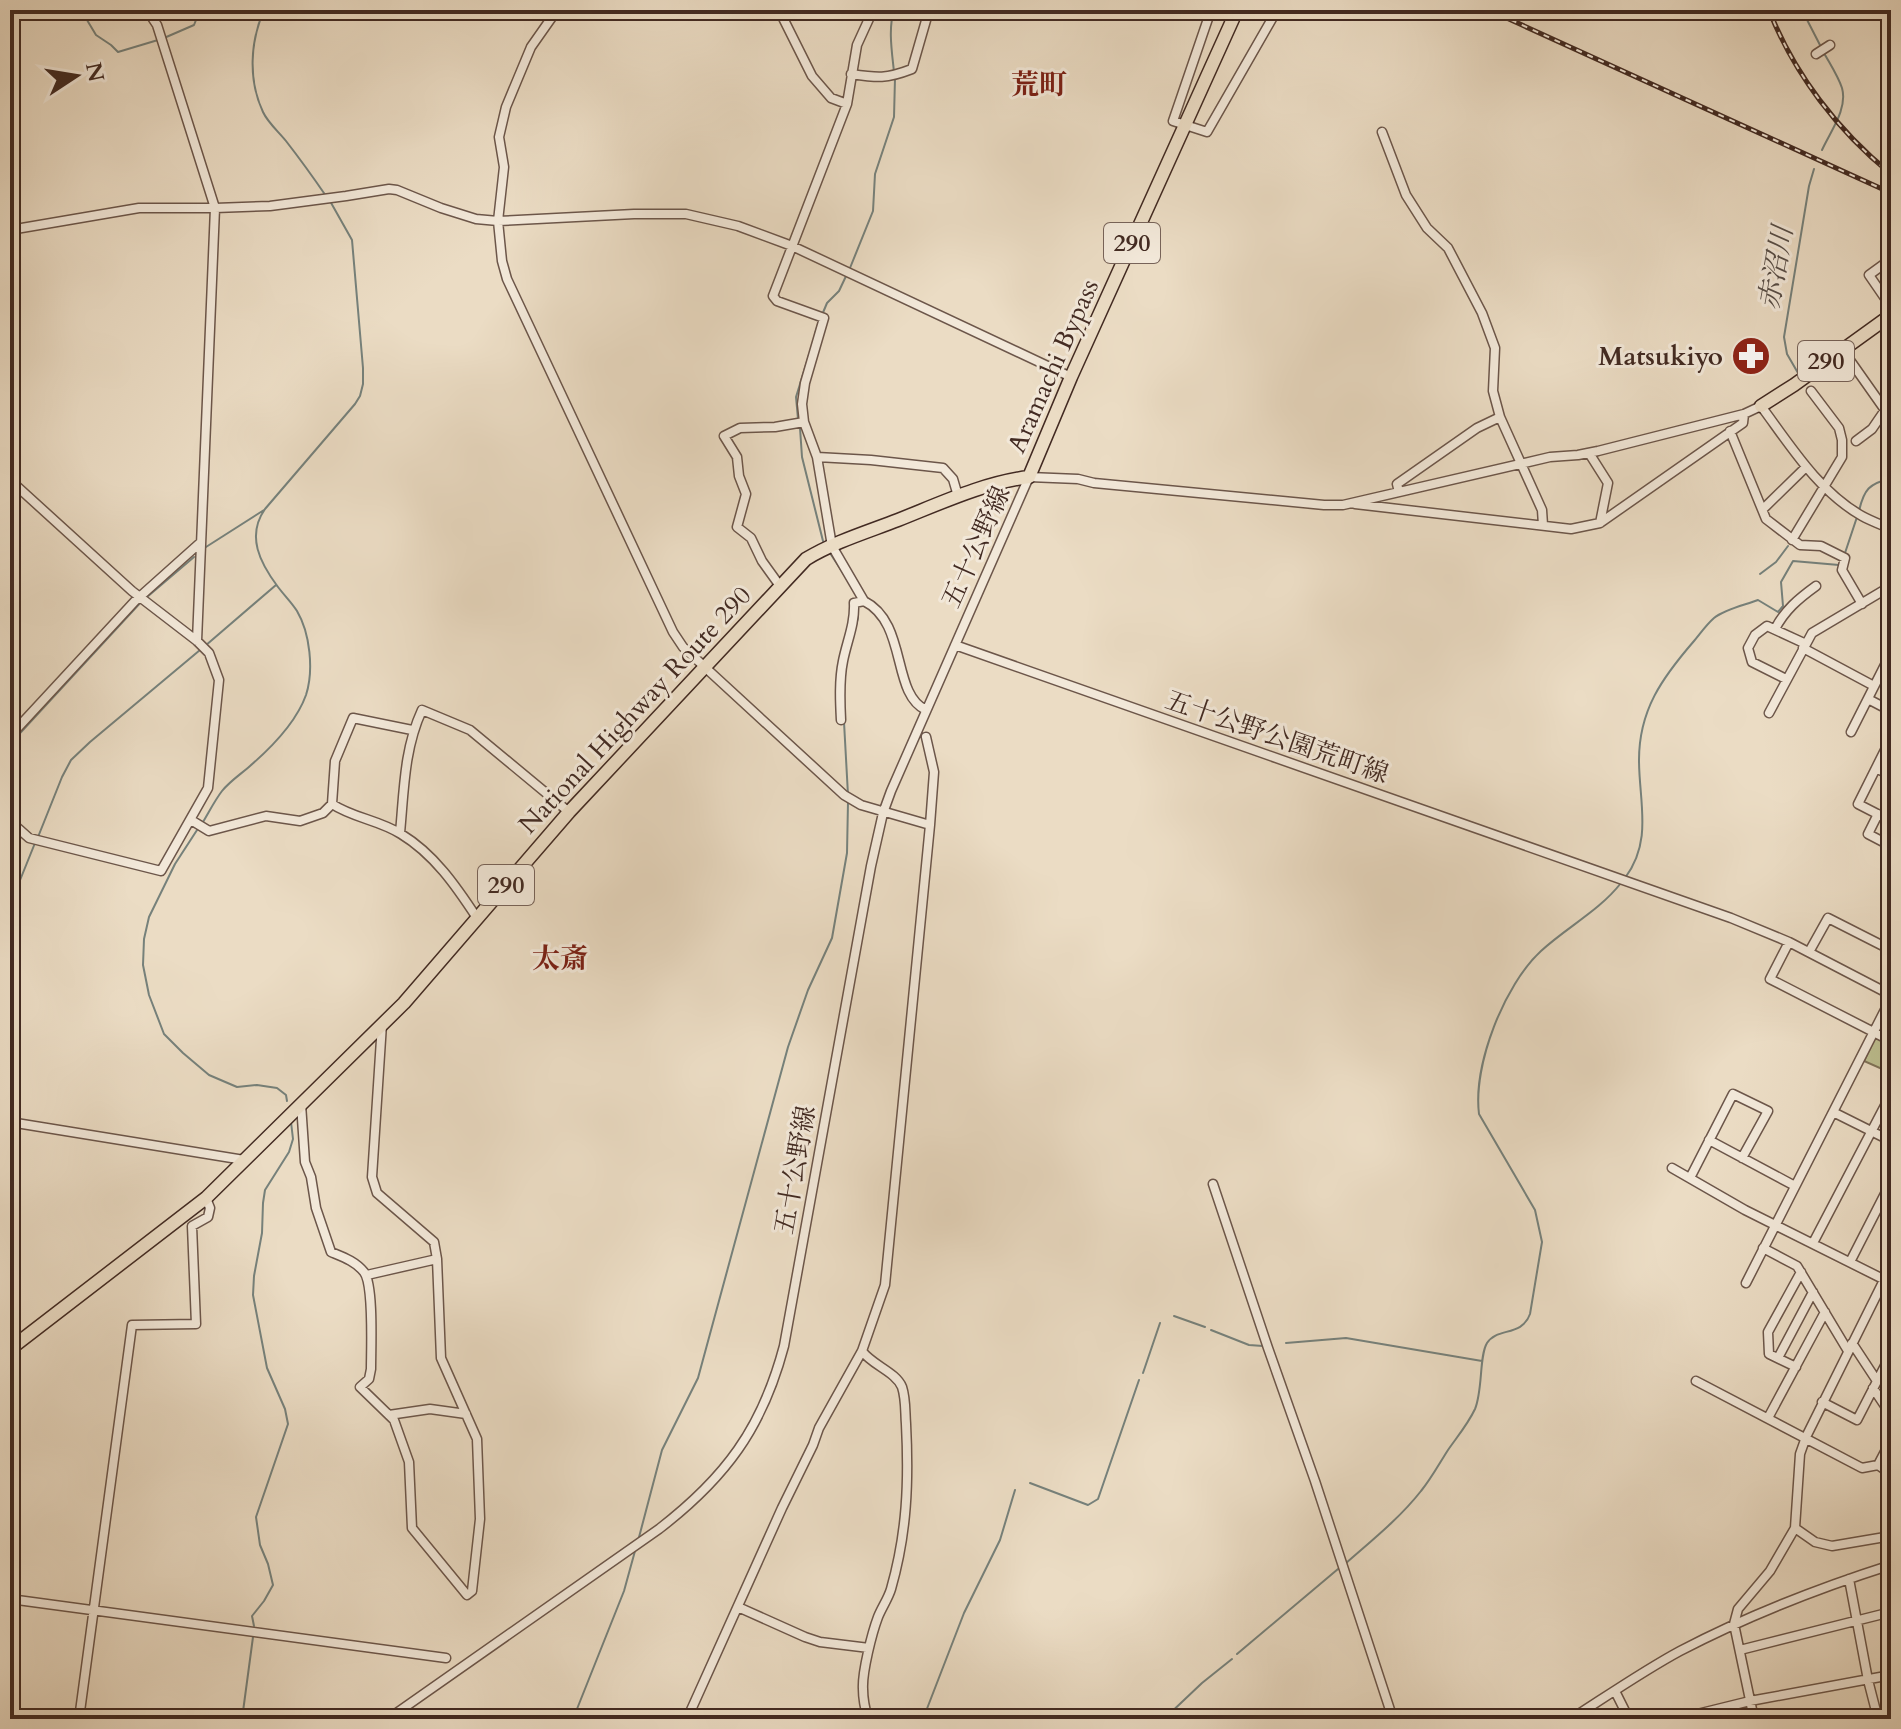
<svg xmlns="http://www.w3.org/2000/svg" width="1901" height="1729" font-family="Cardo,'Noto Serif JP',serif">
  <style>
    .green { fill: #bdbf90; stroke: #807459; stroke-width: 2 }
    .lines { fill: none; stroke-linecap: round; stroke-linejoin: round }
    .stream { stroke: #76817b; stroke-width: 2 }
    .minor-casing { stroke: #6c564a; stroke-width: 11 }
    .highway-casing { stroke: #422a22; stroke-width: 15 }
    .minor { stroke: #f2e8d9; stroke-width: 8 }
    .highway { stroke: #ebdcc4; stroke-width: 12 }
    .rail-casing { stroke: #422a22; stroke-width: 5 }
    .rail { stroke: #f2e8d9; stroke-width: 2; stroke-dasharray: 6; stroke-linecap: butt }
    .labels { text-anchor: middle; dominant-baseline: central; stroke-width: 6; stroke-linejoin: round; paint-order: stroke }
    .shield { fill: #f2e8d9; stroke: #776359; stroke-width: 2 }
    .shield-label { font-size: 24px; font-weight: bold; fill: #422a22 }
    .poi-label { font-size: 26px; font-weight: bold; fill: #422a22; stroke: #f2e8d9; text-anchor: end }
    .street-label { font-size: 26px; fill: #422a22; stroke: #f2e8d9 }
    .neighbourhood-label { font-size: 28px; font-weight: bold; fill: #7a1f14; stroke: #f2e8d9 }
    .water-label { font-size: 28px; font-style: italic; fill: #584e47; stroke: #f2e8d9 }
  </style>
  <rect width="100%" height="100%" fill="#ebdcc4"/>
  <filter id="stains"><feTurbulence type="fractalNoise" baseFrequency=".0025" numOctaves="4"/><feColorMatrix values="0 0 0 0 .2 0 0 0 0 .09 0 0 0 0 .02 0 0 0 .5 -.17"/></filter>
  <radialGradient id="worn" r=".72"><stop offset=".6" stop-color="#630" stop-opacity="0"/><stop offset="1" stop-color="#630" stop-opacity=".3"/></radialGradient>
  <path class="green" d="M1876 1036 1891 1044V1073L1864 1061Z"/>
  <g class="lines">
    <path class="stream" d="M81 10 96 35 111 45 118 52 158 40
      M264 10C250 42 248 80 263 112 268 123 279 132 286 141 300 159 313 177 326 196
      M894 10C888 29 892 52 894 72
      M1802 10 1821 47
      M164 38 194 25 200 10
      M1822 150C1830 132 1848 109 1842 88 1838 76 1830 64 1824 53
      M850 268 873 211 875 174 894 117 895 78
      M822 315 827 303 839 291 847 274
      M815 334 819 321
      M1798 373 1787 354 1784 337 1809 186 1814 169
      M798 419 796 397 809 355
      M800 428 802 457 823 541
      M1859 511C1864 489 1869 484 1891 478
      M206 547 264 510
      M830 553 845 576
      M1845 553 1857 517
      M1760 574 1776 562 1788 546
      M147 597 194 557
      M853 636 858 618V604
      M205 646 276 585
      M844 722 848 795
      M10 744 142 601
      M203 822C209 812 215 800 222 791 230 781 241 774 250 766 272 747 296 723 306 695 314 670 310 633 297 611 292 603 284 595 278 587 260 563 246 536 265 509L355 404 360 396 363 384V368L352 240 330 201
      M199 827 175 864 149 917 144 939 143 965 149 995 164 1034 183 1053 209 1075 237 1087 257 1085 277 1088 286 1095 287 1101
      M38 837 62 777 71 760 90 742 200 650
      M1625 878C1653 841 1639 802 1639 760 1639 710 1662 678 1694 641 1700 634 1706 625 1714 618 1725 609 1745 605 1758 600L1778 612 1783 606 1781 582 1793 561 1839 565
      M10 905 35 843
      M1174 1316 1205 1327
      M1211 1330 1249 1345 1263 1346
      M1286 1343 1346 1338 1482 1361
      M1143 1373 1160 1323
      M1030 1483 1088 1505 1098 1499 1139 1380
      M638 1541 662 1450 698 1378 788 1047 808 990 832 938 847 853 848 802
      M1345 1564C1371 1541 1399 1519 1421 1491 1431 1479 1439 1464 1448 1450 1457 1437 1468 1424 1475 1409 1483 1390 1479 1356 1487 1343 1497 1327 1522 1337 1530 1314L1542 1242 1535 1210 1479 1114C1473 1065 1504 985 1541 951 1567 927 1599 911 1621 883
      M254 1626 252 1616 264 1601 273 1585 268 1564 260 1545 256 1517 288 1424 285 1409 267 1368 253 1295 254 1276 262 1233 263 1203 265 1190 289 1152 293 1139 291 1122
      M1237 1654 1338 1569
      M242 1719 253 1637
      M573 1719 624 1591 635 1551
      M923 1719 964 1613 1000 1540 1015 1490
      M1164 1719 1202 1683 1232 1659"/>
    <g class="minor-casing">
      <path id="minor" d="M147 10 157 25 215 208 197 641
        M557 10 531 47 506 107 499 137 504 167 498 221 502 261 507 279 657 598 673 632 683 647 844 795 861 805 930 825
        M779 10 812 76 831 98 847 104
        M873 10 857 45 847 104 773 296 777 301 824 318 805 383 802 404 804 422 817 457 832 546 864 601C908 623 891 694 926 710
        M1211 10 1173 121 1207 132 1277 10
        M1816 54 1830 45
        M851 74C878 78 886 79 912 69L929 10
        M1382 132 1406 195 1427 228 1448 248 1482 313 1495 348 1493 391 1500 417 1542 510 1543 525
        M10 230 139 208H215L270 206 346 196 389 189 397 190 441 208 476 219 498 221 634 214H686L738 226 792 246 1071 377
        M1891 259 1869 275 1891 307
        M1842 349 1885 410 1872 429 1856 441
        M1730 431 1766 519 1800 545 1821 546 1845 558 1842 570 1862 604
        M1589 453 1608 483 1600 523
        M817 457 871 460 943 468 953 479 958 496
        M10 480 132 591 197 641 209 653 219 680 208 788 161 871 29 838 10 821
        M1399 492 1397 484 1477 428 1500 417
        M1355 504 1571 529 1600 523 1743 423 1744 414
        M1763 509 1806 467
        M1792 540 1842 457V440L1839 428 1811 391
        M780 586 762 561 751 538 737 527 746 494 739 476 737 457 724 436 740 428 775 427 804 422
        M1775 629C1785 610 1798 599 1816 586
        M955 645 1731 918 1789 942 1891 995
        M1803 648 1874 686
        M1786 679 1752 662 1748 648 1755 635 1767 626 1806 644
        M1868 699 1891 711
        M1769 713 1812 633 1891 586
        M841 720C840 701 839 680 843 661 847 641 855 624 854 603L864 601
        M1851 732 1891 653
        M10 736 135 601 201 542
        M1891 738 1858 804 1891 821
        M1876 768 1891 776
        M332 804C353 818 379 820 401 834 434 854 456 886 477 918
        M1878 814 1868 834 1891 846
        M191 820 209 831 266 816 300 821 323 813 332 804 335 761 353 718 412 730
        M400 833C404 791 404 749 422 710L470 730 569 812
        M1789 942 1770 979 1891 1041
        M1809 952 1828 918 1891 950
        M301 1104 305 1162 311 1177 316 1208 331 1252C343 1257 355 1261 364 1272 374 1285 371 1349 371 1369L369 1379 360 1387 394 1420 409 1462 412 1528 467 1595 472 1591 480 1519 477 1439 441 1358 437 1259 434 1242 377 1193 372 1177 382 1024
        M1833 1112 1891 1141
        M10 1122 244 1160
        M1709 1140 1795 1186
        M1672 1168 1745 1210 1891 1283
        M1690 1178 1733 1094 1768 1111 1742 1158
        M1213 1184 1268 1348 1315 1481 1393 1719
        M1813 1243 1891 1094
        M1763 1248 1797 1266 1848 1351
        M1850 1262 1891 1182
        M367 1275 437 1259
        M1746 1283 1891 998
        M1852 1343 1877 1381
        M862 1351C872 1365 896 1372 902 1387 906 1399 905 1412 906 1424 909 1482 907 1533 891 1589 888 1599 882 1607 878 1617 872 1633 862 1672 863 1689 863 1699 865 1709 868 1719
        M1778 1358 1813 1292
        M1796 1367 1769 1354 1768 1332 1801 1272
        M1696 1381 1862 1468 1878 1465 1891 1474
        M1873 1388 1891 1415
        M1822 1402 1857 1420 1891 1354
        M389 1415 430 1409 466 1414
        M1768 1418 1825 1312
        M1878 1465 1891 1440
        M1795 1528 1815 1542 1832 1546 1891 1536
        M1849 1579 1868 1680 1878 1719
        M10 1599 446 1658
        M738 1607 805 1637 820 1642 869 1648
        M1740 1650 1891 1612
        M1615 1691 1629 1719
        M79 1719 132 1325 196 1324 192 1226 208 1217 210 1208 206 1198
        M388 1719 659 1529C725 1478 762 1429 784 1346L871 866 883 813 891 791 1029 477 1078 479 1094 483 1324 505H1343L1550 457 1578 455 1598 451 1744 414 1761 406C1790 445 1818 491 1862 516 1871 521 1882 525 1891 529
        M687 1719 782 1508 813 1445 819 1428 862 1351 885 1285 930 825 934 772 926 737
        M1571 1719C1607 1696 1643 1671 1680 1651 1747 1616 1819 1588 1891 1565
        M1677 1719 1750 1701 1891 1675
        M1754 1719 1734 1624 1738 1609 1770 1571 1795 1528 1800 1454 1806 1437 1891 1266"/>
    </g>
    <g class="highway-casing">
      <path id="highway" d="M1761 406 1794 385 1891 315
        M10 1349 206 1198 404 1003 569 812 806 559C834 542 867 532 898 520 941 503 983 483 1029 477L1071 377 1237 10"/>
    </g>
    <use href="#minor" class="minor"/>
    <use href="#highway" class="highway"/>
    <g class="rail-casing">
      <path id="rail" d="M1489 10 1891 193
        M1769 10C1794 74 1838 131 1891 174"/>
    </g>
    <use href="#rail" class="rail"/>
  </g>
  <defs>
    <g id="pharmacy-disc" transform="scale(2)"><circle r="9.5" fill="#8f2418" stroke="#f2e8d9"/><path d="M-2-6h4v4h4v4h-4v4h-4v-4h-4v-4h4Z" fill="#fff"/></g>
  </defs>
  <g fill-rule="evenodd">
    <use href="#pharmacy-disc" x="1751" y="356"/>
  </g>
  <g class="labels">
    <g class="shield">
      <rect x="1104" y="223" width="56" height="40" rx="6"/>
      <rect x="1798" y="341" width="56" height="40" rx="6"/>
      <rect x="478" y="865" width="56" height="40" rx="6"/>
    </g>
    <g class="shield-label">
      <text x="1132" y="243">290</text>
      <text x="1826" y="361">290</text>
      <text x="506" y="885">290</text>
    </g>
    <g class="poi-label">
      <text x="1723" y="356">Matsukiyo</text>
    </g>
    <g class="street-label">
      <text transform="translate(1053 366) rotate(-66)">Aramachi Bypass</text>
      <text transform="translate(976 547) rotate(-66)">五十公野線</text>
      <text transform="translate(635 710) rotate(-47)">National Highway Route 290</text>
      <text transform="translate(1277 737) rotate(19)">五十公野公園荒町線</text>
      <text transform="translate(795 1170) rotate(-80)">五十公野線</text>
    </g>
    <g class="neighbourhood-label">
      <text x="1039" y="85">荒町</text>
      <text x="560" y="959">太斎</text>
    </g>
    <g class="water-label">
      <text transform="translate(1776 268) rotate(-80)">赤沼川</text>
    </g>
  </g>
  <rect width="1901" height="1729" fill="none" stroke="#ebdcc4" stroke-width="40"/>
  <rect x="12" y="12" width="1877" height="1705" fill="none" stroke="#422a22" stroke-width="4"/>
  <rect x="20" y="20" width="1861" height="1689" fill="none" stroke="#422a22" stroke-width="2"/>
  <g transform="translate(76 76) rotate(78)" stroke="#f2e8d9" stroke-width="6" paint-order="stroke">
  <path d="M0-6L14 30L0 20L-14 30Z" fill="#422a22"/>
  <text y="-12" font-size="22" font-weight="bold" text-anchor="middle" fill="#422a22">N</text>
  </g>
  <rect width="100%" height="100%" filter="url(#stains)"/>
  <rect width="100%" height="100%" fill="url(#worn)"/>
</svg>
